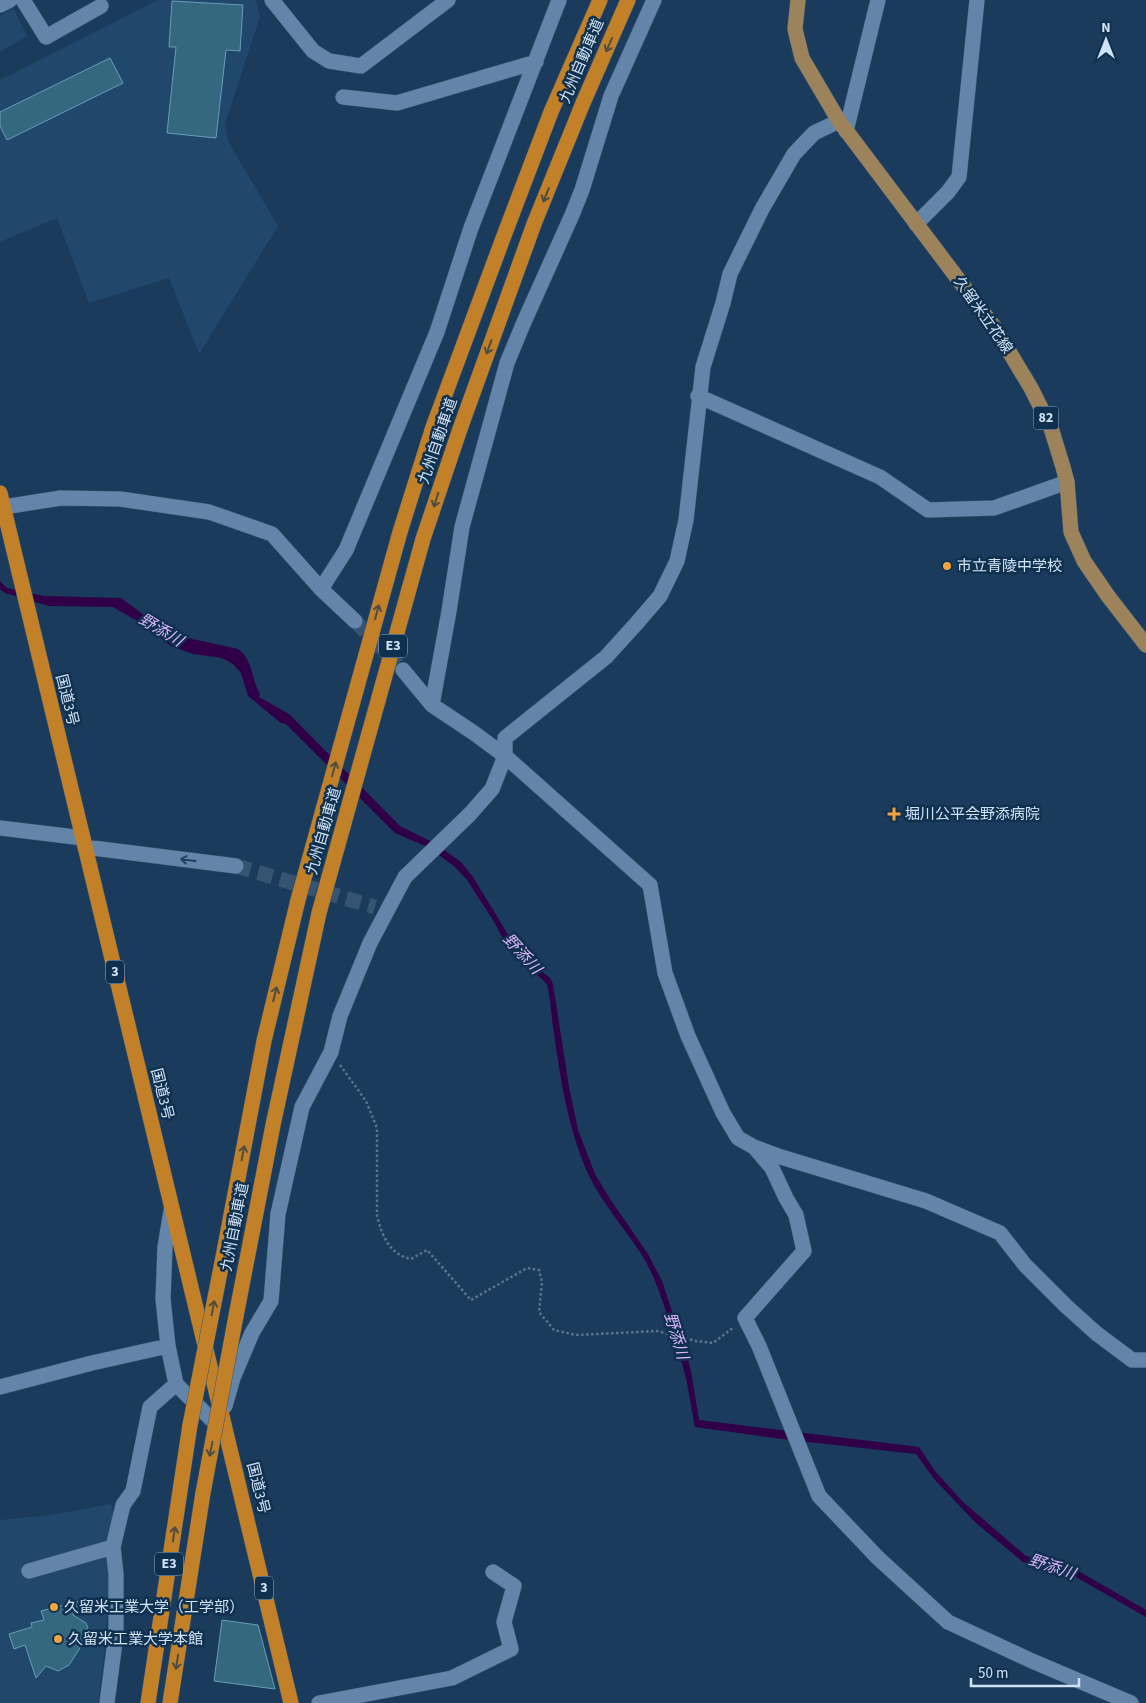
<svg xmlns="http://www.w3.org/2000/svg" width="1146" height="1703" font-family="'Source Sans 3','Noto Sans JP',sans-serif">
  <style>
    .built { fill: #21476c }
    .water { fill: #2f0047 }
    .building { fill: #33687f; stroke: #689db6 }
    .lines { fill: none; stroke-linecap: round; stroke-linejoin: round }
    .minor-tunnel { stroke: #355472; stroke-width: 15; stroke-dasharray: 15 8; stroke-linecap: butt }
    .minor-casing { stroke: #3b5772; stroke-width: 16 }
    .major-casing { stroke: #3b5772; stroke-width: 16 }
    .highway-casing { stroke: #3b5772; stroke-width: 16 }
    .path { stroke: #597591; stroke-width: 2.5; stroke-dasharray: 2.5 2.5; stroke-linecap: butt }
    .minor { stroke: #6285a9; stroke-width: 15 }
    .major { stroke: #9c835c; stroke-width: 15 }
    .highway { stroke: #c28129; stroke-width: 15 }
    .highway-bridge-casing { stroke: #3b5772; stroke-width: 16; stroke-linecap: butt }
    .highway-bridge { stroke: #c28129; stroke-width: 15 }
    .oneway { stroke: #4e4d42 }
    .oneway2 { stroke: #204261 }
    .poi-dot { fill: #f2a541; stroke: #0f314f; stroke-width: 2 }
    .labels { text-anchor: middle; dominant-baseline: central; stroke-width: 5; stroke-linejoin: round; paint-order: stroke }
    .shield { fill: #0f314f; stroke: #96adc4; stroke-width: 1 }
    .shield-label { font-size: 14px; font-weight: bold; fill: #d0e2f6 }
    .street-label { font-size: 15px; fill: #d0e2f6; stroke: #0f314f }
    .poi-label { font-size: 15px; fill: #d0e2f6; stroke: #0f314f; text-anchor: start }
    .water-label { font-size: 16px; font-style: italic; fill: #dcb4fc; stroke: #0f314f }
  </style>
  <rect width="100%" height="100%" fill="#1a3b5b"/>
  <path class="built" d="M158 0H256L260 17 225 124 229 143 278 226 199 354 169 278 89 303 57 218 0 242V80Z
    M13 8 27 36 0 52V16Z
    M111 1504 113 1512 107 1546 109 1575 106 1640 98 1703H0V1520L50 1515Z"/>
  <path class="water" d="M0 581 7 588 44 596 121 598 160 627 171 633 188 638 238 649C254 661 251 679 260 694L259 697 289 714 400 826 434 843 461 862 473 877 513 943 524 958 550 978 553 984 569 1087 578 1130 595 1174 610 1199 648 1254 662 1281 682 1341 680 1343 684 1345 691 1371 699 1420 919 1447 935 1471 963 1502 1026 1556 1073 1568 1146 1610V1617L1069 1573 1023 1562 976 1523 935 1480 916 1454 782 1439 695 1427 686 1378 677 1346 678 1344H676C666 1312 658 1280 640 1252 620 1222 596 1196 583 1162 567 1121 560 1077 554 1033 551 1017 551 1000 547 984L543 980 521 962 506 944 493 920 467 880 456 868 430 848 395 833 286 724 281 723 271 715 248 696 241 673 233 664 222 658 193 654 171 646 139 622 113 607 49 606 5 593 0 589Z"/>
  <path class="building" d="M172 1 243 5 240 51 226 50 216 138 167 133 176 47H169Z
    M110 58 123 83 7 140 0 126V112Z
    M80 1601 73 1615 86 1623 88 1628 85 1640 69 1665 58 1671 46 1666 36 1678 25 1645 14 1649 9 1634 32 1627 31 1623 44 1620 41 1611Z
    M222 1620 258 1625 275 1689 214 1681Z"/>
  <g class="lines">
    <path class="minor-tunnel" d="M355 621 403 670
      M236 866 375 907"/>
    <g class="minor-casing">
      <path id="minor" d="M23 0 46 37 101 6
        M272 0 313 51 329 61 361 66 448 0
        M0 5 10 0
        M343 97 397 103 536 62
        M846 131 878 0
        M916 224 948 192 959 177 977 0
        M698 396 880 477 928 510 994 508 1067 482
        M0 506 4 507 61 498 120 499 209 512 272 534 321 589 355 621
        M321 589 346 550 437 332 471 228 559 0
        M403 670 432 705 474 733 505 756 650 885 665 973 688 1036 723 1113 738 1138 754 1147 781 1157 926 1201 1000 1233 1025 1265 1066 1306 1096 1333 1132 1360H1146
        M432 705 449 611 462 527 507 363 524 322 572 215 582 190 611 96 654 0
        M0 828 83 838
        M85 847 236 866
        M755 1148 772 1168 786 1198 796 1215 804 1251 745 1318 759 1346 819 1496 878 1558 948 1622 1032 1661 1131 1703
        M171 1211 165 1247 163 1299 168 1346 176 1384 223 1431
        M0 1387 92 1363 168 1346
        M225 1406 233 1378 252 1333 271 1301 278 1214 302 1107 331 1052 340 1016 370 943 405 877 470 814 492 789 505 756V738L606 657 636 624 660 596 677 561 686 520 703 367 723 303 730 274 762 209 794 154 814 133 839 121
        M29 1571 113 1547
        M107 1703 116 1634V1574L113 1547 123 1505 133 1491 150 1407 176 1384
        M319 1703 452 1678 511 1649 504 1622 514 1586 493 1572"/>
    </g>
    <g class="major-casing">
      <path id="major" d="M798 0 795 29 802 58 839 121 995 328 1031 388 1051 428 1063 467 1067 482 1071 532 1084 561 1108 596 1146 645"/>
    </g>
    <g class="highway-casing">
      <path id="highway" d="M0 493 291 1703
        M224 1252 264 1041 298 900 400 532 433 427 502 241 551 112 600 0
        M236 1316 273 1125 319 913 423 539 460 429 534 224 583 103 628 0
        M148 1703 190 1425
        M170 1703 203 1493"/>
    </g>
    <path class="path" d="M340 1065 366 1101 377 1128V1216C382 1236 390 1255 411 1259L427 1250 471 1300 527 1268 539 1270 542 1282 539 1312 554 1330 576 1335 657 1331 696 1341 713 1343 734 1327"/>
    <use href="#minor" class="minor"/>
    <use href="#major" class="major"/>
    <use href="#highway" class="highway"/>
    <g class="highway-bridge-casing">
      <path id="highway-bridge" d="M190 1425 224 1252
        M203 1493 236 1316"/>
    </g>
    <use href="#highway-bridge" class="highway-bridge"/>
  </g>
  <defs><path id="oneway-shaft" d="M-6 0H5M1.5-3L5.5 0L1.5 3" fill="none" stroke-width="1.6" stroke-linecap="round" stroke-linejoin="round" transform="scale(1.25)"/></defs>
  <g class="oneway">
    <use href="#oneway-shaft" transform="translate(609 45) rotate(114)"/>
    <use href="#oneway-shaft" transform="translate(546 195) rotate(112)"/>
    <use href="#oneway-shaft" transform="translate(489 347) rotate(110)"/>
    <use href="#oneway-shaft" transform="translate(436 500) rotate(108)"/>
    <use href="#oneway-shaft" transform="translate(377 612) rotate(-75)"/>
    <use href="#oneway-shaft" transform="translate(334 769) rotate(-75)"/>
    <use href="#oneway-shaft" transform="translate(275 994) rotate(-76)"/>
    <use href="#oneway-shaft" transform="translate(243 1153) rotate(-79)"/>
    <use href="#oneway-shaft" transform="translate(213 1308) rotate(-79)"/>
    <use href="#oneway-shaft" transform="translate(211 1449) rotate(101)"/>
    <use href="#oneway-shaft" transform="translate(174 1534) rotate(-81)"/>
    <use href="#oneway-shaft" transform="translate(177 1662) rotate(99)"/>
  </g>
  <use class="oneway2" href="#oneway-shaft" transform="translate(188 860) rotate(-173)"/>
  <g class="poi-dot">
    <circle cx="947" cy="566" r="5"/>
    <path d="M891.5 806.5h5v5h5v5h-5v5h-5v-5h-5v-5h5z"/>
    <circle cx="54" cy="1607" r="5"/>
    <circle cx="58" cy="1639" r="5"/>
  </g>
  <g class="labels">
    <g class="shield">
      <rect x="1033.5" y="406.5" width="25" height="23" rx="4"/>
      <rect x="379" y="634.5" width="28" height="23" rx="4"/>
      <rect x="106" y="960.5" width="18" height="23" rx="4"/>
      <rect x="155" y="1552.5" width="28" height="23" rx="4"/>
      <rect x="255" y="1576.5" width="18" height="23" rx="4"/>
    </g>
    <g class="shield-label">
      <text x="1046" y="418">82</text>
      <text x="393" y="646">E3</text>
      <text x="115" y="972">3</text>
      <text x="169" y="1564">E3</text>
      <text x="264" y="1588">3</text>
    </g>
    <g class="street-label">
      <text transform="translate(582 61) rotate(-67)">九州自動車道</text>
      <text transform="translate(983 315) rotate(55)">久留米立花線</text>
      <text transform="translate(438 441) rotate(-71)">九州自動車道</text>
      <text transform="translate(67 700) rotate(76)">国道3号</text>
      <text transform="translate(324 831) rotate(-74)">九州自動車道</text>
      <text transform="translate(162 1094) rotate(76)">国道3号</text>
      <text transform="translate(235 1227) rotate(-79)">九州自動車道</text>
      <text transform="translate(258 1488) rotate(76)">国道3号</text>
    </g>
    <g class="poi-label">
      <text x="957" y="566">市立青陵中学校</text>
      <text x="905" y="814">堀川公平会野添病院</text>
      <text x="64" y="1607">久留米工業大学（工学部）</text>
      <text x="68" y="1639">久留米工業大学本館</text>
    </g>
    <g class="water-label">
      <text transform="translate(161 630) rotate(31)">野添川</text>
      <text transform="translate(522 954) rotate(48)">野添川</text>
      <text transform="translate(676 1336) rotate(73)">野添川</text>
      <text transform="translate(1052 1567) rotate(19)">野添川</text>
    </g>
  </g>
  <g transform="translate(1106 40)" stroke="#0f314f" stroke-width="4" paint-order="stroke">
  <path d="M0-4L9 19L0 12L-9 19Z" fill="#d0e2f6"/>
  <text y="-8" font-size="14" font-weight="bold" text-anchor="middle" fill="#d0e2f6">N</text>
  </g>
  <path d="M971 1678v8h108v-8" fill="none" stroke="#d0e2f6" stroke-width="2.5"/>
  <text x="978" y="1678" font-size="15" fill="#d0e2f6" stroke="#0f314f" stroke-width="4" paint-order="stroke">50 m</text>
</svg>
